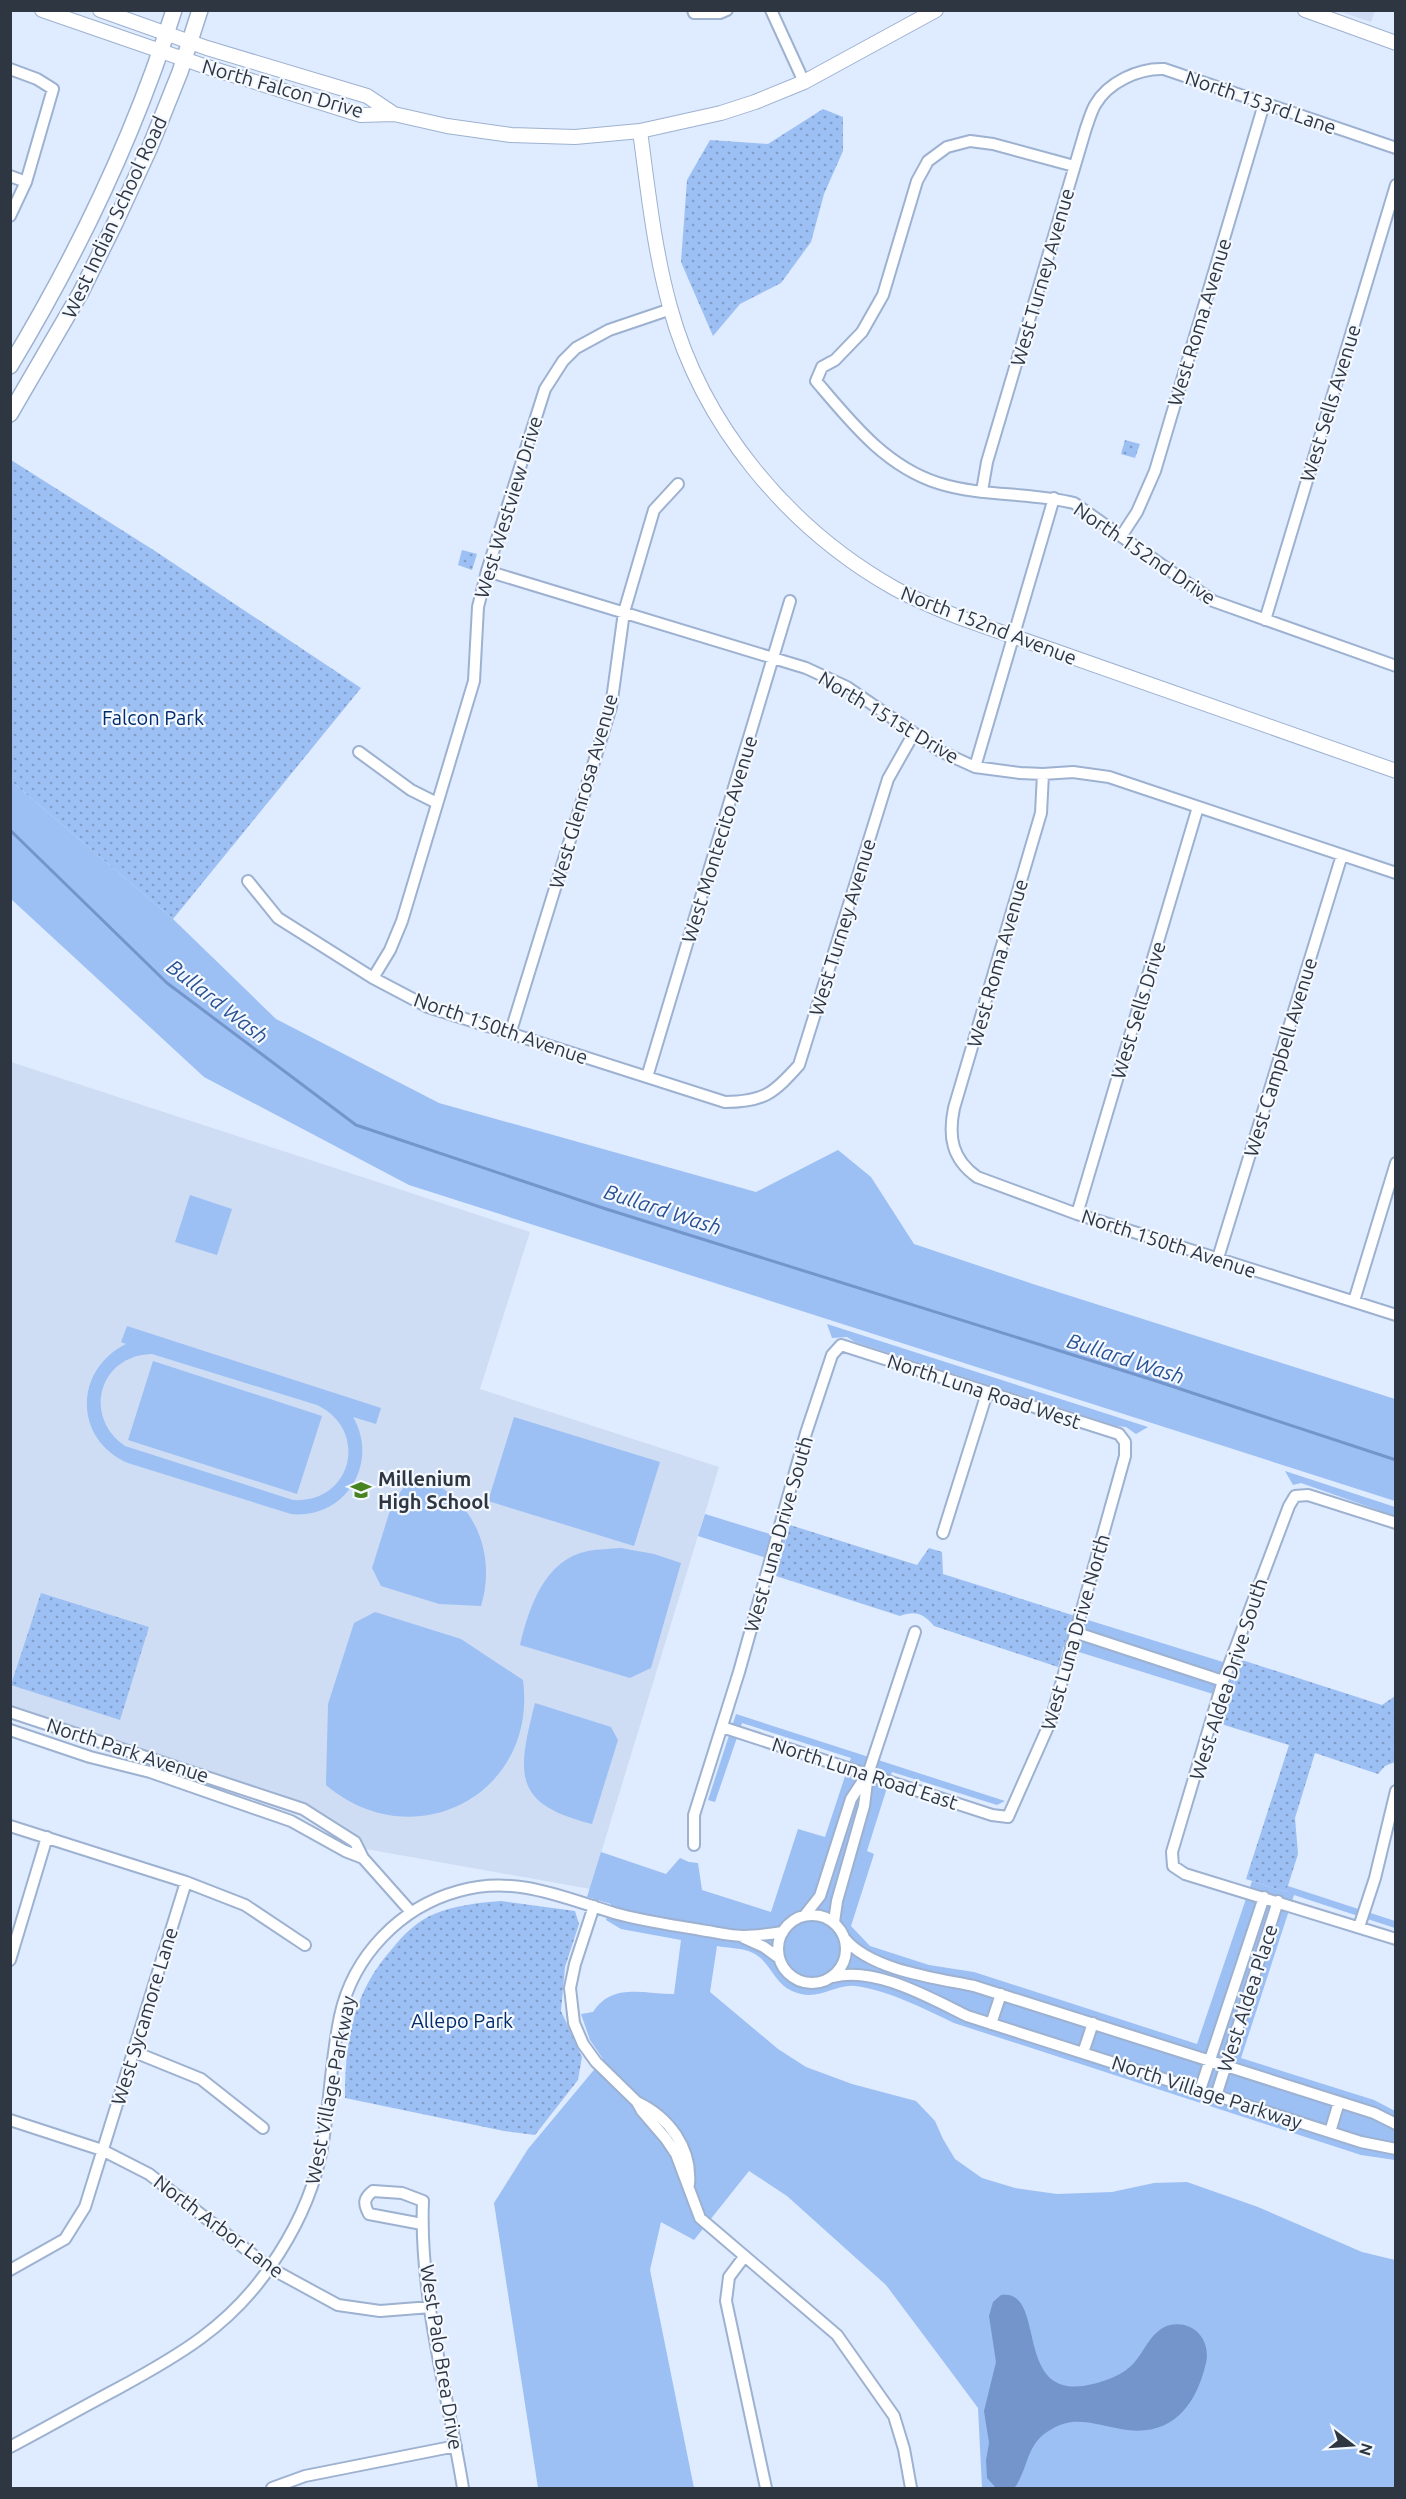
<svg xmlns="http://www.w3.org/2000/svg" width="1406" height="2499" font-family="Ubuntu,sans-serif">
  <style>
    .built { fill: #ceddf4 }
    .green { fill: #9cbff4; fill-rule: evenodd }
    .park { fill: url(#park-dots) }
    .water { fill: #7395cb }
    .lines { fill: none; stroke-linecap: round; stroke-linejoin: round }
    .stream { stroke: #7395cb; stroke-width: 3 }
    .minor-casing { stroke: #9db1d0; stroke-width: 14 }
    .tertiary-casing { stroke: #9db1d0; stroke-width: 16 }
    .secondary-casing { stroke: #9db1d0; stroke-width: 18 }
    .minor { stroke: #fff; stroke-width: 10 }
    .tertiary { stroke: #fff; stroke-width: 14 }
    .secondary { stroke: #fff; stroke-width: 15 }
    .labels { text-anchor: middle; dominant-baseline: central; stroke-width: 4.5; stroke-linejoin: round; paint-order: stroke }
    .street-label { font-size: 20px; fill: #2e3642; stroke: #f4f8ff }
    .park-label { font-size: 20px; fill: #022c6c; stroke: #f4f8ff }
    .poi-label { font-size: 20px; font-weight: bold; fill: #2e3642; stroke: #f4f8ff; text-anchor: start }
    .water-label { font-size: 21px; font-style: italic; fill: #295295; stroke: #f4f8ff }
  </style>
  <defs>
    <pattern id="park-dots" width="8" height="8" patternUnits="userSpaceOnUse" patternTransform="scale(1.5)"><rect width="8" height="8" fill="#9cbff4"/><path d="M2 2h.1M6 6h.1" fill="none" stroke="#809cc7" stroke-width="1.8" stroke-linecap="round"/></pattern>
  </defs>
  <rect width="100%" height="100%" fill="#dfebff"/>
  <path class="built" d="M1338 11H1375L1371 22Z
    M11 1062 530 1232 480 1389 719 1467 590 1889 366 1849 326 1818 11 1708Z"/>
  <path class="green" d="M11 781 173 919 276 1019 439 1103 756 1192 838 1150 871 1177 914 1244 1036 1285 1395 1399V1501L409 1185 204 1077 11 899Z
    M190 1195 232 1209 217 1255 175 1242Z
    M827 1324 1148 1427 1136 1434 1126 1427 1116 1426 855 1342 847 1337 832 1338Z
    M127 1326 381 1408 376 1424 353 1417C380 1463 345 1520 291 1514L128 1463C73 1439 74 1370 126 1344L121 1342ZM152 1354 317 1405C370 1430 352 1504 293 1500L125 1446C82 1417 99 1355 152 1354Z
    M153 1361 322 1416 297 1494 128 1440Z
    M514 1417 660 1462 634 1546 488 1501Z
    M1285 1471 1395 1507V1516L1301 1483 1293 1485Z
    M413 1474C471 1492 498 1550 481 1606L439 1604 381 1586 372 1568 392 1504Z
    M705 1514 786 1539 779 1562 698 1536Z
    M621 1548 654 1554 681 1563 651 1668 630 1678 520 1645C529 1607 545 1559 588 1551 598 1549 610 1549 621 1548Z
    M375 1612 461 1639 523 1680C538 1795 413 1859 326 1785L328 1704 354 1623Z
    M1072 1615 1239 1667 1229 1699 1063 1647Z
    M535 1703 611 1727 618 1740 592 1824C512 1804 517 1774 535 1703Z
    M736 1714 1005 1801 997 1805 892 1772 867 1851 874 1854 851 1926 870 1946 929 1965 974 1972 1197 2044 1252 1881 1286 1892 1288 1886 1395 1921V1928L1294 1895 1241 2058 1374 2100 1395 2111V2160L1361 2155 954 2023C927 2010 885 1989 855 1986 833 1984 818 2003 792 1991 774 1983 770 1961 753 1953 743 1948 728 1948 717 1946L710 1992 778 2049 806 2067 852 2084 916 2101 935 2121 943 2139 955 2159 982 2178 1015 2188 1057 2194 1112 2192 1154 2183 1187 2182 1258 2207 1362 2252 1395 2260V2488H982L978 2408 946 2365 886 2285 787 2196 749 2171 694 2240 661 2222 650 2270 694 2488H538L494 2203 528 2149 603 2059 590 2040 581 2014 593 2012C612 1982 644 1994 674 1994L681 1940 621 1929 606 1920 611 1904 587 1897 601 1852 666 1874 680 1858 689 1862 698 1863 702 1890 771 1912 798 1829 825 1837 851 1758 742 1723 715 1802 708 1800Z"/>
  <path class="park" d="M823 109 843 117V151L824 194 811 242 781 283 740 304 713 336 681 262 687 180 710 140 768 144Z
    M1125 440 1140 444 1135 458 1121 454Z
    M11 460 155 551 361 688 173 919 11 781Z
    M462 550 477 554 472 570 458 565Z
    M790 1525 917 1565 929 1548 942 1552 943 1574 1072 1615 1058 1667 934 1626C924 1614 915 1610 900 1616L776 1576Z
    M41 1593 149 1627 120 1720 11 1685Z
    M1242 1660 1382 1705 1395 1696V1762L1385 1766 1378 1774 1315 1753 1295 1818 1298 1854 1286 1892 1246 1879 1289 1745 1221 1724Z
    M501 1901 575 1911 579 1924 565 1967 561 2011 582 2057 578 2080 535 2135 504 2131 345 2098C345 2040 353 1993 392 1949 403 1935 417 1921 434 1914 456 1905 478 1903 501 1901Z"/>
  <path class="water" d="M1001 2295C1049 2288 1010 2405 1093 2384 1106 2381 1124 2374 1133 2364 1145 2351 1151 2330 1170 2325 1194 2320 1211 2340 1206 2363 1195 2410 1168 2440 1116 2428 1090 2423 1071 2415 1047 2432 1027 2445 1028 2467 1016 2486L1013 2488H996L987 2478 986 2460 989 2443 984 2411 996 2362 989 2316 993 2302Z"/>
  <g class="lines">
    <path class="stream" d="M10 830 167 983 356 1125 606 1209 1153 1380 1396 1460"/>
    <g class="minor-casing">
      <path id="minor" d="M693 10 694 13H720L727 10
        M771 10 804 82
        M10 69 37 79 53 89 26 182 10 216
        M1074 166 993 144 970 141 947 147 928 161 917 181 883 295 862 332 835 360 822 367 816 381C851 422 885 466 938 483 981 497 1030 492 1074 503L1213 601 1396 666
        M10 176 26 182
        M982 491 987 462 1086 128C1089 120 1091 112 1095 105 1108 82 1139 68 1164 69L1396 148
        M1122 535 1137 512 1155 471 1264 104
        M487 571 806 668 847 687 940 751 975 767 1020 773 1043 774 1073 772 1109 777 1396 873
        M1265 620 1396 185
        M359 752 411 790 437 803
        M975 767 1054 498
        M1043 774 1041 813 954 1108C948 1137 952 1159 977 1177L1077 1214 1396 1315
        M248 881 278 918 373 978 428 1007 725 1102C764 1102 774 1093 799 1065L888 779 914 733
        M373 978 390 950 402 921 474 681 478 607 487 571 545 389 563 361 576 348 609 330 671 309
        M510 1034 611 707 624 612 654 510 678 484
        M647 1077 790 601
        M1077 1214 1198 807
        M1218 1258 1342 855
        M1354 1301 1396 1163
        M1396 1523 1308 1495 1295 1496 1289 1506 1223 1681 1172 1852 1173 1866 1185 1874 1396 1939
        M943 1533 987 1393
        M1077 1633 1223 1681
        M10 1712 303 1809 355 1842 363 1858 411 1912
        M10 1730 90 1757 150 1772 291 1821 345 1851 363 1858
        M10 1826 186 1882 245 1905 305 1945
        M694 1845V1815L739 1672 806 1433 832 1355 841 1345 1119 1434 1125 1442V1456L1051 1720 1008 1817 992 1815 722 1727
        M594 1906 575 1964 570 1988 574 2023 583 2044 596 2062 637 2102 642 2111 666 2139 676 2154 700 2218 837 2335 894 2416 904 2449 911 2488
        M778 1949a34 34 0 1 1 68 0a34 34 0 1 1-68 0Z
        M805 1915 820 1896 851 1799 866 1776
        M834 1922 837 1901 864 1806 868 1774 915 1632
        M1359 1927 1375 1878 1396 1791
        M744 1938 764 1947 779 1958
        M845 1939C871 1970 935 1978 974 1986L1374 2113 1396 2124
        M10 1960 47 1837
        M833 1977C875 1966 930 1998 967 2016L1361 2142 1396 2149
        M991 2024 1001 1994
        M132 2051 201 2079 263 2128
        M1083 2053 1093 2023
        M1200 2090 1264 1897
        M1216 2096 1278 1901
        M637 2102C669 2117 692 2148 689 2184
        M10 2120 102 2150 149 2174 270 2268 338 2305 380 2311 431 2307
        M1330 2132 1339 2102
        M422 2224 369 2214C363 2203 364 2198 373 2191L402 2193 423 2201C419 2295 448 2395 463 2488
        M744 2257 729 2277 726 2301 766 2488
        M10 2270 65 2239 85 2207 186 1882
        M10 2447C46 2428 81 2408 117 2389 178 2356 230 2326 270 2267 293 2234 311 2198 320 2158 330 2111 330 2063 340 2016 353 1956 400 1907 459 1891 514 1875 562 1897 614 1913 642 1921 672 1925 701 1930 715 1932 730 1936 744 1936 757 1936 770 1934 783 1932
        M272 2488 305 2476 456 2446"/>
    </g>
    <g class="tertiary-casing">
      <path id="tertiary" d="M42 10 204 66 361 115 394 114 447 126 511 135 575 137 640 131 721 113 755 102 804 82 936 10
        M100 10 207 48 367 96 394 114
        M1305 10 1396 43
        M640 131C648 190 654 249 670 307 702 425 788 528 894 588 916 600 938 609 961 618L1396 771"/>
    </g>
    <g class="secondary-casing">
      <path id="secondary" d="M10 366C77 255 135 134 174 10
        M10 414 81 292 115 223 150 147 180 72 200 10"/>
    </g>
    <use href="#minor" class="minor"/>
    <use href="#tertiary" class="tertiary"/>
    <use href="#secondary" class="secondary"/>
  </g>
  <defs>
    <g id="school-bare" transform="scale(1.62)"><path d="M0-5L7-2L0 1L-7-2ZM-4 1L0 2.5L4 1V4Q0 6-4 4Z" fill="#478320" stroke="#f4f8ff" stroke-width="2.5" paint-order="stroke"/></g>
  </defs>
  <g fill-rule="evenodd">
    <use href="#school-bare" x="361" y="1490"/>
  </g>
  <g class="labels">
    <g class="street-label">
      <text transform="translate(283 88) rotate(16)">North Falcon Drive</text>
      <text transform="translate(1261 102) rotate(19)">North 153rd Lane</text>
      <text transform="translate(114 217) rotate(-65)">West Indian School Road</text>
      <text transform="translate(1042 277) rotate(-74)">West Turney Avenue</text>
      <text transform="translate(1199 322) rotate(-73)">West Roma Avenue</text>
      <text transform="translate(1330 403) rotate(-73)">West Sells Avenue</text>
      <text transform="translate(508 507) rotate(-73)">West Westview Drive</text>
      <text transform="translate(1145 553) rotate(34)">North 152nd Drive</text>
      <text transform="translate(989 625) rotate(21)">North 152nd Avenue</text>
      <text transform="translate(889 717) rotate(31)">North 151st Drive</text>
      <text transform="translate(583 791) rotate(-74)">West Glenrosa Avenue</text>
      <text transform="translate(719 839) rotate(-73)">West Montecito Avenue</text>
      <text transform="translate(842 927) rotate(-73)">West Turney Avenue</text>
      <text transform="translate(997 963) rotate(-74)">West Roma Avenue</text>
      <text transform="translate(1138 1010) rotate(-73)">West Sells Drive</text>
      <text transform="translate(501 1028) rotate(19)">North 150th Avenue</text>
      <text transform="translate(1280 1057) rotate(-73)">West Campbell Avenue</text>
      <text transform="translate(1169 1243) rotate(18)">North 150th Avenue</text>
      <text transform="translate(984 1391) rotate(18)">North Luna Road West</text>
      <text transform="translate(778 1534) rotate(-74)">West Luna Drive South</text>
      <text transform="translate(1075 1632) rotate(-74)">West Luna Drive North</text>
      <text transform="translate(1228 1679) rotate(-72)">West Aldea Drive South</text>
      <text transform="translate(128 1750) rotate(18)">North Park Avenue</text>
      <text transform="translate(865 1773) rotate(18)">North Luna Road East</text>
      <text transform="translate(1247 1998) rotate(-72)">West Aldea Place</text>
      <text transform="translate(144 2016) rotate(-73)">West Sycamore Lane</text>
      <text transform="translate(330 2090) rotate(-79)">West Village Parkway</text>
      <text transform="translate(1207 2092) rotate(18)">North Village Parkway</text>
      <text transform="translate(219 2226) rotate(37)">North Arbor Lane</text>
      <text transform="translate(442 2357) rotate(81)">West Palo Brea Drive</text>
    </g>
    <g class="park-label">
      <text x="153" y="717">Falcon Park</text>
      <text x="462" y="2020">Allepo Park</text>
    </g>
    <g class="poi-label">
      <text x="378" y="1478">Millenium<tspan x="378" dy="23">High School</tspan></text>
    </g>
    <g class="water-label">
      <text transform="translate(218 1001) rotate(38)">Bullard Wash</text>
      <text transform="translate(663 1209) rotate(18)">Bullard Wash</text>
      <text transform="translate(1126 1358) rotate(18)">Bullard Wash</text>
    </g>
  </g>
  <rect width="1406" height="2499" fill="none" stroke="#2e3642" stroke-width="24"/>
  <g transform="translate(1352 2445) rotate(107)" stroke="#f4f8ff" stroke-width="4.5" paint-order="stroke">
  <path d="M0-4.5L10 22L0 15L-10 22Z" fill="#2e3642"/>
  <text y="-9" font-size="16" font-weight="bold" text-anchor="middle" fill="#2e3642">N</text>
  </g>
</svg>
